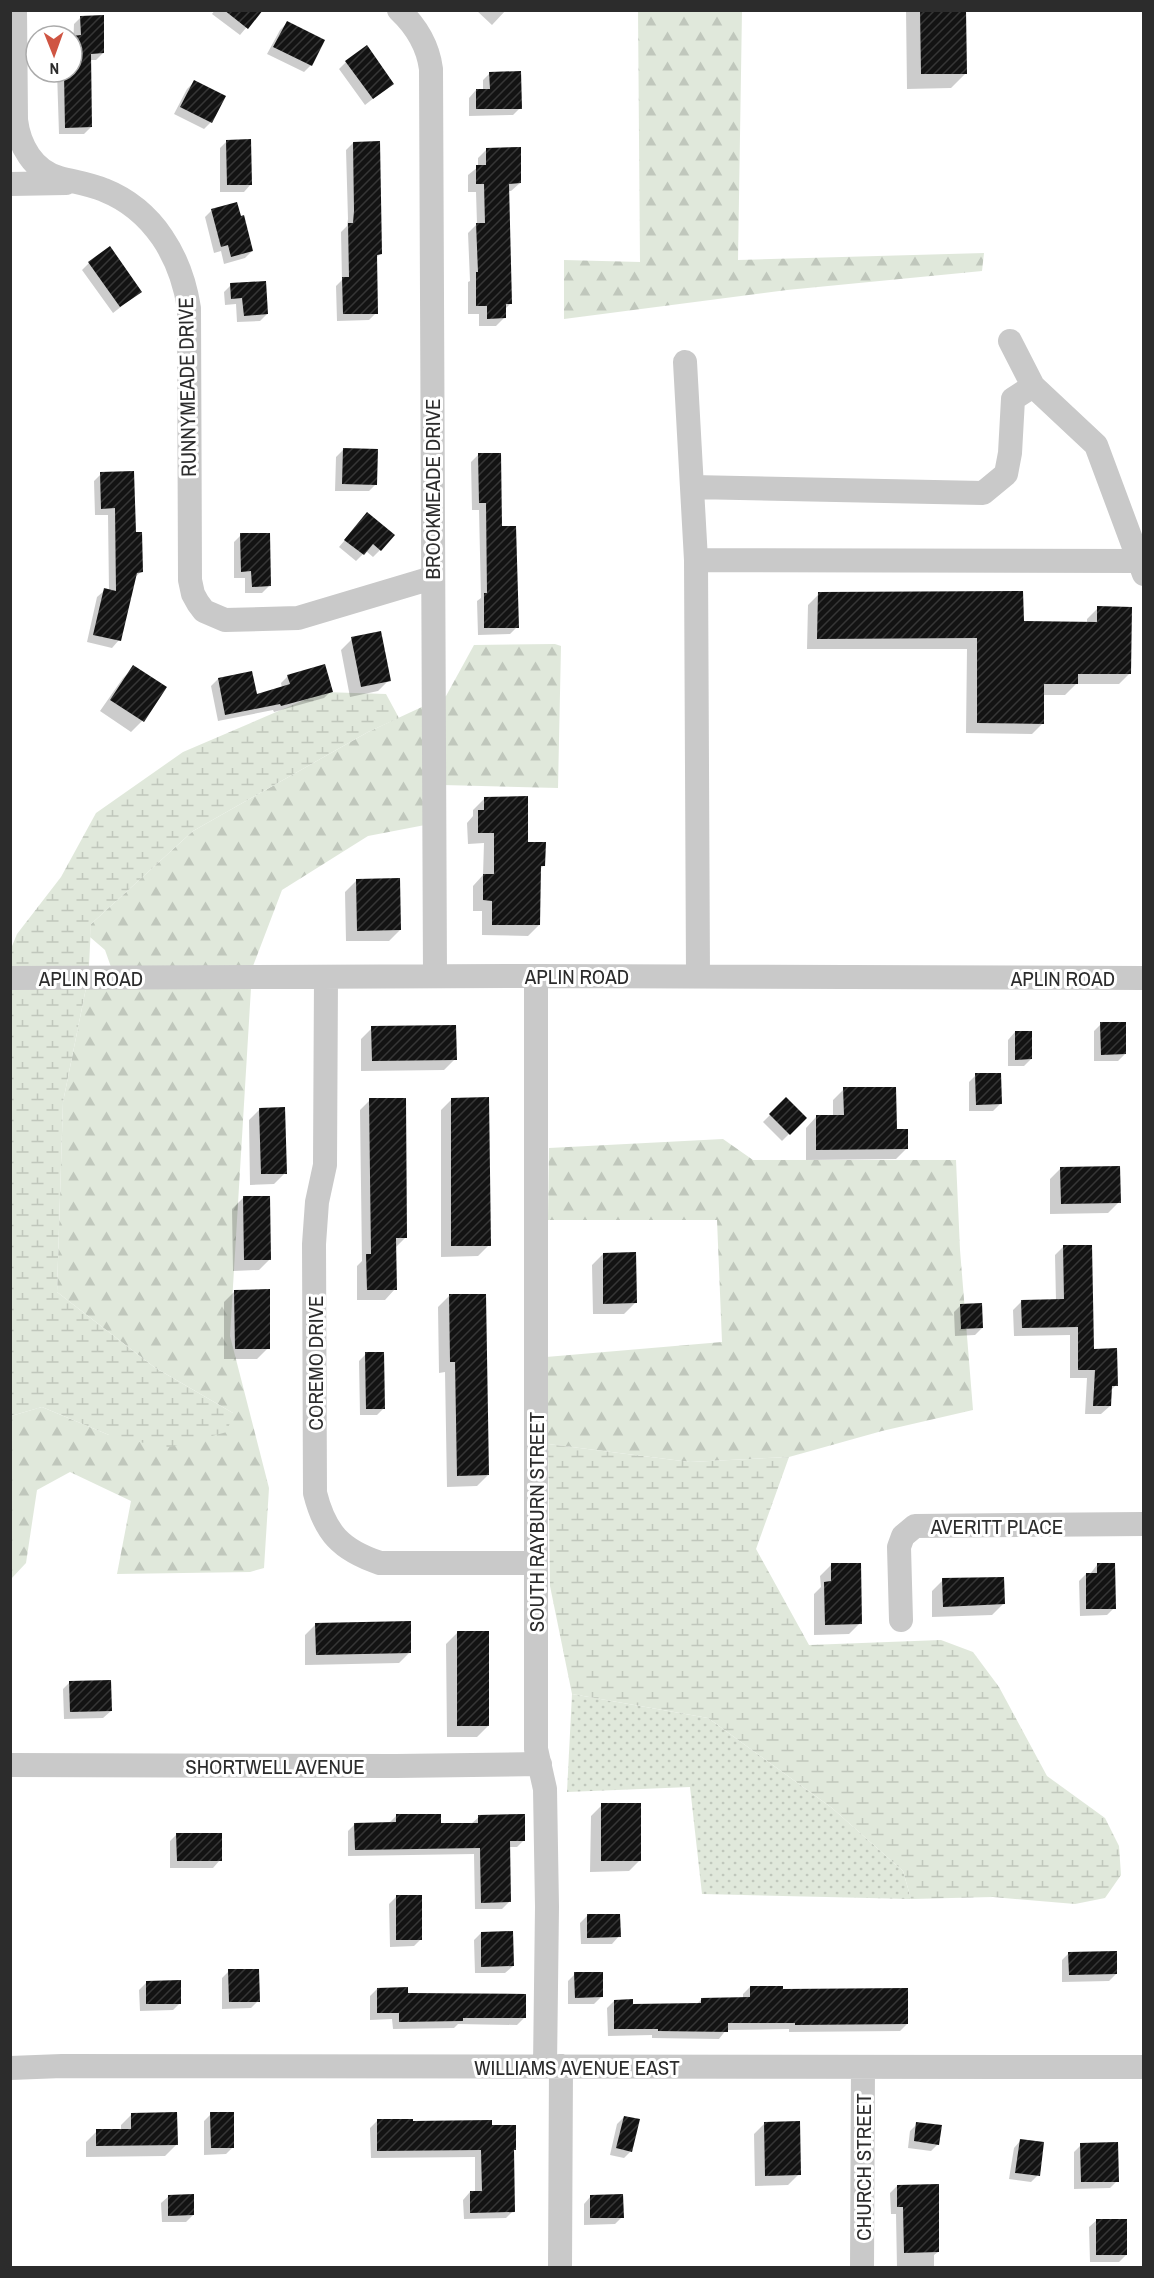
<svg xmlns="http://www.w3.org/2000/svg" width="1154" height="2278" font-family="'Archivo Narrow',sans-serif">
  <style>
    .grass { fill: url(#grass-dots) }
    .forest { fill: url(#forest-firs) }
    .wetland { fill: url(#wetland-marsh) }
    .shadow { fill: #0003 }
    .building { fill: url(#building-hatch) }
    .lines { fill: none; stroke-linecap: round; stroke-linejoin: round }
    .minor { stroke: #c9c9c9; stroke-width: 24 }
    .labels { text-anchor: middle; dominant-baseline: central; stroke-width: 6; stroke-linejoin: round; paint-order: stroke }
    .street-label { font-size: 21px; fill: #2c2c2c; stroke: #fff }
  </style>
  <defs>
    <pattern id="grass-dots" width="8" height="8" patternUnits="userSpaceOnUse" patternTransform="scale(1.5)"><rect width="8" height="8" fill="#e0e8db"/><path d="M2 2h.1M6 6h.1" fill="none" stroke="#c0c7bc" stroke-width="1.8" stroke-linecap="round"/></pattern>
    <pattern id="forest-firs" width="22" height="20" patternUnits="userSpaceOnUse" patternTransform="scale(1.5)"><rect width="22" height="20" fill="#e0e8db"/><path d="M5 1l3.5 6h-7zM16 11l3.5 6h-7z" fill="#c0c7bc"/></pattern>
    <pattern id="wetland-marsh" width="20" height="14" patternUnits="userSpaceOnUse" patternTransform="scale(1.5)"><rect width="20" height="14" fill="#e0e8db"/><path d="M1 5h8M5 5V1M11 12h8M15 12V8" fill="none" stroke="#c0c7bc"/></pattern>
    <pattern id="building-hatch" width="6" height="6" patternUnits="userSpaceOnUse" patternTransform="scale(1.5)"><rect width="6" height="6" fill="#131313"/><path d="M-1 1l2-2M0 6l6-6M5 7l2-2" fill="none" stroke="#363636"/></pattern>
  </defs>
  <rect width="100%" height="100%" fill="#fff"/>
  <path class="grass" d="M572 1694 708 1718 832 1808 903 1871 911 1899 702 1894 690 1787 567 1792Z"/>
  <path class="forest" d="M638 10 742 11 738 260 984 253 982 271 787 290 564 319V260L640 262Z
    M555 644 561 646 558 788 443 785 442 698 446 696 474 645Z
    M424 706 425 825 368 836 282 890 253 966 111 967 105 950 90 937 91 924 193 831 368 732Z
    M86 988H251L230 1336 269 1488 264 1568 250 1572 117 1574 131 1501 70 1472 37 1490 26 1563 11 1579V1416L42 1407 109 1435 233 1413 154 1367 57 1292 63 1102Z
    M723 1139 753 1160H956L960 1250 973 1410 882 1431 789 1457 690 1462 548 1444 546 1357 722 1342 717 1220H548L549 1148Z"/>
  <path class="wetland" d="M323 692 386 694 399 718 368 732 193 831 91 924 89 967H11L10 951 17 934 61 877 96 813 183 752Z
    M86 988 63 1102 57 1292 154 1367 233 1413 227 1432 166 1448 109 1435 42 1407 11 1416V989Z
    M548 1444 690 1462 789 1457 756 1549 809 1645 941 1640 973 1652 999 1687 1047 1776 1105 1818 1119 1846 1121 1875 1105 1898 1075 1904 993 1897 911 1899 903 1871 832 1808 708 1718 572 1694 550 1586Z"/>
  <path class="shadow" d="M215 10H261L240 35 212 14Z
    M476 10H506L492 25Z
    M906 10H965L966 73 951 88 907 89Z
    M81 17 103 53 96 60H90L91 127 84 134H59L57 72H72L74 24Z
    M287 23 311 65 304 72 267 54 280 30Z
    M346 62 393 83 365 105 339 69Z
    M490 73 520 108 513 115 469 116V98L476 90H483V80Z
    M194 82 211 122 204 129 174 114 187 89Z
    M227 141 251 184 244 192H220V148Z
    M353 143 380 254 375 259 376 313 369 320 337 321 336 286 342 280 341 232 347 226 348 219 346 150Z
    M487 149 520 183 511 191H507L511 303 504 310V318L496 326H479V314H468V282L470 281 468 233 477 224 476 192H468V175L478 167V158Z
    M212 210 252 251 245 258 224 264 221 251 214 253 205 217Z
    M89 263 140 292 113 313 82 270Z
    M231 285 267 314 260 321 237 322 236 304 225 305 224 292Z
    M343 450 376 484 369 491H335L336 457Z
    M478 455 501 528 517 627 510 634 478 635 477 601 481 598 479 510H472L471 462Z
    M101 474 134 533 141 572 134 578 119 640 112 648 87 642 97 597 105 590 109 591 108 515H95L94 481Z
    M361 521 380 550 373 557 366 551 356 561 339 547Z
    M241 535 269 586 262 593H245V578H234V542Z
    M819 594 1022 623 1087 624V619L1098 608 1130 673 1119 684H1076L1065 695H1043V723L1032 734 966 733 967 649H807L808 605Z
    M352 639 389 680 378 691 350 697 341 650Z
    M134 667 165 688 142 721 131 732 100 711 123 678Z
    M288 676 331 691 324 698 274 712 273 710 218 721 211 686 218 679 256 695 282 688 281 683Z
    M484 799 527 843 544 865 539 870V925L528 936 482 935V911H473V886L483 875 484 843 468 844 467 823 473 816V810Z
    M356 881 400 930 389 941H346L345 892Z
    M1101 1024 1125 1054 1118 1061H1094V1031Z
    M372 1028 455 1059 444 1070 361 1071V1039Z
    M1015 1032 1031 1059 1024 1066H1008V1040Z
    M976 1075 1000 1104 993 1111H969V1082Z
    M844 1089 895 1131 907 1148 896 1159 806 1160V1128L816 1117 833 1116V1100Z
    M452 1099 489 1245 478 1256 441 1257V1110Z
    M786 1099 805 1118 782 1141 763 1122Z
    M370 1100 406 1237 395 1248V1289L385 1300H357V1266L362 1261 360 1110Z
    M260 1109 285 1173 274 1184 250 1185 249 1120Z
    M1061 1168 1119 1202 1108 1213 1050 1214V1179Z
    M243 1198 270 1259 259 1270 233 1271 232 1209Z
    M1063 1247 1093 1350 1116 1385 1110 1391V1406L1101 1414H1085L1087 1378H1070V1335L1014 1336 1013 1310 1021 1302 1056 1301 1055 1255Z
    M603 1254 635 1303 624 1314H593L592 1265Z
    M235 1291 268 1348 257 1359H224V1302Z
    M449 1296 488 1475 477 1486 447 1487 445 1372 439 1373 438 1307Z
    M961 1305 982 1328 975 1335 955 1336 954 1312Z
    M366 1354 384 1408 377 1415H360L359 1361Z
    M831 1565 860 1623 849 1634 814 1635V1594L821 1587 820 1576Z
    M1097 1565 1114 1608 1107 1615 1080 1616 1079 1581 1086 1574H1090Z
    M943 1580 1003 1604 992 1615 932 1617V1591Z
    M316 1624 410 1652 399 1663 305 1665V1635Z
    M457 1633 488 1726 477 1737H447L446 1644Z
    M70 1682 111 1711 103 1718 64 1719 63 1689Z
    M602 1805 640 1860 629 1871 590 1872 591 1816Z
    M397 1815 439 1825 471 1824 479 1817 524 1840 517 1847H508L509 1902 502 1909H475L474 1854 348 1856V1831L355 1824 390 1822Z
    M177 1834 220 1860 213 1868H170V1841Z
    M396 1897 421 1939 414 1946 390 1947 389 1904Z
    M587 1916 619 1936 612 1944H581L580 1923Z
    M481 1933 513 1966 505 1973H475L474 1940Z
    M1069 1953 1116 1974 1109 1981 1062 1982V1960Z
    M229 1971 258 2001 251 2008 222 2009V1978Z
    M575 1974 601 1997 594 2004H568V1981Z
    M146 1983 180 2003 173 2010 140 2011 139 1990Z
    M750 1987 781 1991 907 2024 900 2031 789 2032V2029L726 2030 719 2039 652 2038V2035L608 2036 607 2008 614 2001 632 2006 696 2005 701 2000 743 1999V1994Z
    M377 1989 406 1995 524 2018 517 2025 458 2024 454 2028 393 2029 392 2019 370 2020V1996Z
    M132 2114 176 2145 165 2156 86 2157V2142L97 2131H121V2125Z
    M211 2114 233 2147 226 2154 204 2155V2121Z
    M624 2117 631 2151 624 2158 610 2155 617 2124Z
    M377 2121 490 2126 515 2149 512 2152 513 2211 506 2218 464 2219 463 2200 470 2192H475V2157L371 2158 370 2128Z
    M765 2123 799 2174 788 2185 755 2186 754 2134Z
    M917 2124 938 2144 931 2151 908 2148 910 2131Z
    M1021 2140 1038 2175 1031 2182 1009 2179 1014 2148Z
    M1081 2145 1117 2181 1110 2188 1074 2189V2152Z
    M897 2186 938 2252 934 2255V2268H897L896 2214H891L890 2193Z
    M169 2196 193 2215 186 2222H162L161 2203Z
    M591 2196 622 2217 615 2224 584 2225V2204Z
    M1097 2220 1126 2255 1119 2262H1090L1089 2227Z"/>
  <path class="building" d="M224 10H263L248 29Z
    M920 10H966L967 74H921Z
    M104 15V53L91 54 92 127 65 128 64 73H72V36L81 35 80 16Z
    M287 21 325 40 312 66 273 47Z
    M367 45 394 84 373 99 345 61Z
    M521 71 522 109H476V89H490L489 72Z
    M194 80 226 96 212 123 180 107Z
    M251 139 252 185H227L226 140Z
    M380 141 382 254 377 255 378 314H343L342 277H349L348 223H353L354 211 353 142Z
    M521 147V183L509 184 512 304H506V318L487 319V306H476V272H478L476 223H485L484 184H476V165H486V148Z
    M237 202 241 216 244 215 253 251 231 257 228 245 221 247 211 209Z
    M110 246 142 292 120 307 88 262Z
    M266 281 268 314 244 316 242 298 231 299 230 283Z
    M343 448 378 449 377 485 342 484Z
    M478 453H501L502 526H516L519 628H484V593H487L486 503H479Z
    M134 471 136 532H142L143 572 137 573 121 641 93 635 104 588 116 591 115 508 101 509 100 472Z
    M367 512 395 535 381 551 373 544 364 555 344 540Z
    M240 533H270L271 586 252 587 251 571 241 572Z
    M1023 591 1024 621 1097 622V606L1132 607 1131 674H1078V684H1044V724L977 723V638L817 639 818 592Z
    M381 631 391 681 361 687 351 637Z
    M325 664 333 692 281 706 280 704 225 715 218 678 252 671 257 694 290 684 287 675Z
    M133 665 167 687 144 722 110 700Z
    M528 796V842H546L545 866H541L540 925H492V901L483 900V874H494V833H478V810H484V797Z
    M400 878 401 930 357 931 356 879Z
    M1100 1022H1126V1054L1101 1055Z
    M456 1025 457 1060 372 1061 371 1026Z
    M1015 1031H1032V1059L1015 1060Z
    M975 1073H1001L1002 1104 976 1105Z
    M843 1087H896L897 1129H908V1149L816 1150V1115H844Z
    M489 1097 491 1246H451V1098Z
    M786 1097 807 1118 790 1135 769 1114Z
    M369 1098H406L407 1238H396L397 1290H367L366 1254H371Z
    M285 1107 287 1174H261L259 1108Z
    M1120 1166 1121 1203 1061 1204 1060 1167Z
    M243 1196H270L271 1260H244Z
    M1063 1245H1092L1094 1349 1117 1348 1118 1386H1112L1111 1406H1093L1095 1370H1078V1327L1022 1328 1021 1300 1064 1299Z
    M636 1252 637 1303 603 1304V1253Z
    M270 1289V1349H235L234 1290Z
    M449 1294H486L489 1475 457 1476 455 1362H450Z
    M982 1303 983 1328 961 1329 960 1304Z
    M365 1352H384L385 1409H366Z
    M831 1563H861L862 1624 825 1625 824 1582 831 1581Z
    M1097 1563H1115L1116 1609H1086V1573H1097Z
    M1004 1577 1005 1604 943 1607 942 1578Z
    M411 1621V1653L316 1655 315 1623Z
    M457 1631H489V1726H457Z
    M111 1680 112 1711 70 1712 69 1681Z
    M601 1803H641V1861H601Z
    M396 1814H441V1823H478V1815L525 1814V1841H510L511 1902 481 1903 480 1848 355 1850 354 1823 396 1822Z
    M176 1833H222V1861H177Z
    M396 1895H422V1940H396Z
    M587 1914H620L621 1937 587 1938Z
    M513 1931 514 1966 481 1967V1932Z
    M1117 1951V1974L1069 1975 1068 1952Z
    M228 1969H259L260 2002H229Z
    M574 1972H603V1997L575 1998Z
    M181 1980V2004H146V1981Z
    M750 1986H783V1989L908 1988V2024L795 2025V2023H728V2032L658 2031V2029H614V2000L633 1999V2004L701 2003V1998L750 1997Z
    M408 1987V1993L526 1994V2018H463V2021L399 2022V2013H377V1988Z
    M177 2112 178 2145 96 2146V2129H131V2113Z
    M210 2112H234V2148H211Z
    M624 2116 640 2119 632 2152 616 2148Z
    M377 2119H413V2121L492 2120V2125H516V2150H514L515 2212 470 2213V2191H482L481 2150 377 2151Z
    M800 2121 801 2175 765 2176 764 2122Z
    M916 2122 942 2125 939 2145 914 2141Z
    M1020 2139 1044 2142 1040 2176 1015 2173Z
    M1118 2142 1119 2182H1081L1080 2143Z
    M939 2184V2252L904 2253 903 2207H897V2185Z
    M194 2194V2215L168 2216V2195Z
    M623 2194 624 2218H590V2195Z
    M1096 2219H1127V2255H1096Z"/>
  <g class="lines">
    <path class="minor" d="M15 10 16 120C19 145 33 171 60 178 75 182 90 184 104 190 154 210 181 257 189 308L190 580 193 594 198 603 204 611 225 620 298 618 432 578
      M399 10C416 26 428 46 431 69L435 976
      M10 184 66 183
      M1010 341 1033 386 1096 445 1144 574
      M685 362 696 560 698 976
      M692 487 983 493 1006 474 1010 453 1013 399 1033 386
      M696 560 1139 561
      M536 976V1749L545 1789 547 1907 545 2066
      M326 977 325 1165 317 1202 314 1244 315 1493C325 1533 341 1550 380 1563H536
      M10 978 536 976 1144 978
      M901 1620 899 1547 903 1536 915 1526 1144 1524
      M10 1765 396 1766 540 1764
      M10 2068 62 2066 1144 2067
      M560 2268 561 2066
      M862 2268 863 2067"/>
  </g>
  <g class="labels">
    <g class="street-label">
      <text transform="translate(187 387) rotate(-91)">RUNNYMEADE DRIVE</text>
      <text transform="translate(432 489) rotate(-90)">BROOKMEADE DRIVE</text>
      <text x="577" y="976">APLIN ROAD</text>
      <text x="91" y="978">APLIN ROAD</text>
      <text x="1063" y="978">APLIN ROAD</text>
      <text transform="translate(315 1363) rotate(-90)">COREMO DRIVE</text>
      <text transform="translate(536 1522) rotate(-90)">SOUTH RAYBURN STREET</text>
      <text x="997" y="1526">AVERITT PLACE</text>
      <text x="275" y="1766">SHORTWELL AVENUE</text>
      <text x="577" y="2067">WILLIAMS AVENUE EAST</text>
      <text transform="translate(863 2167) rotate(-90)">CHURCH STREET</text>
    </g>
  </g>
  <rect width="1154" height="2278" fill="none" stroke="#2c2c2c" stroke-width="24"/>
  <g transform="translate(54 54) rotate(179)"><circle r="28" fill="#ffffff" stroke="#ababab" stroke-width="1.5"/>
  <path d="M0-4.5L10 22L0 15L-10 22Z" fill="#cf5543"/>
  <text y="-9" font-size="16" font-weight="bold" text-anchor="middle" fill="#2c2c2c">N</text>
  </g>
</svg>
